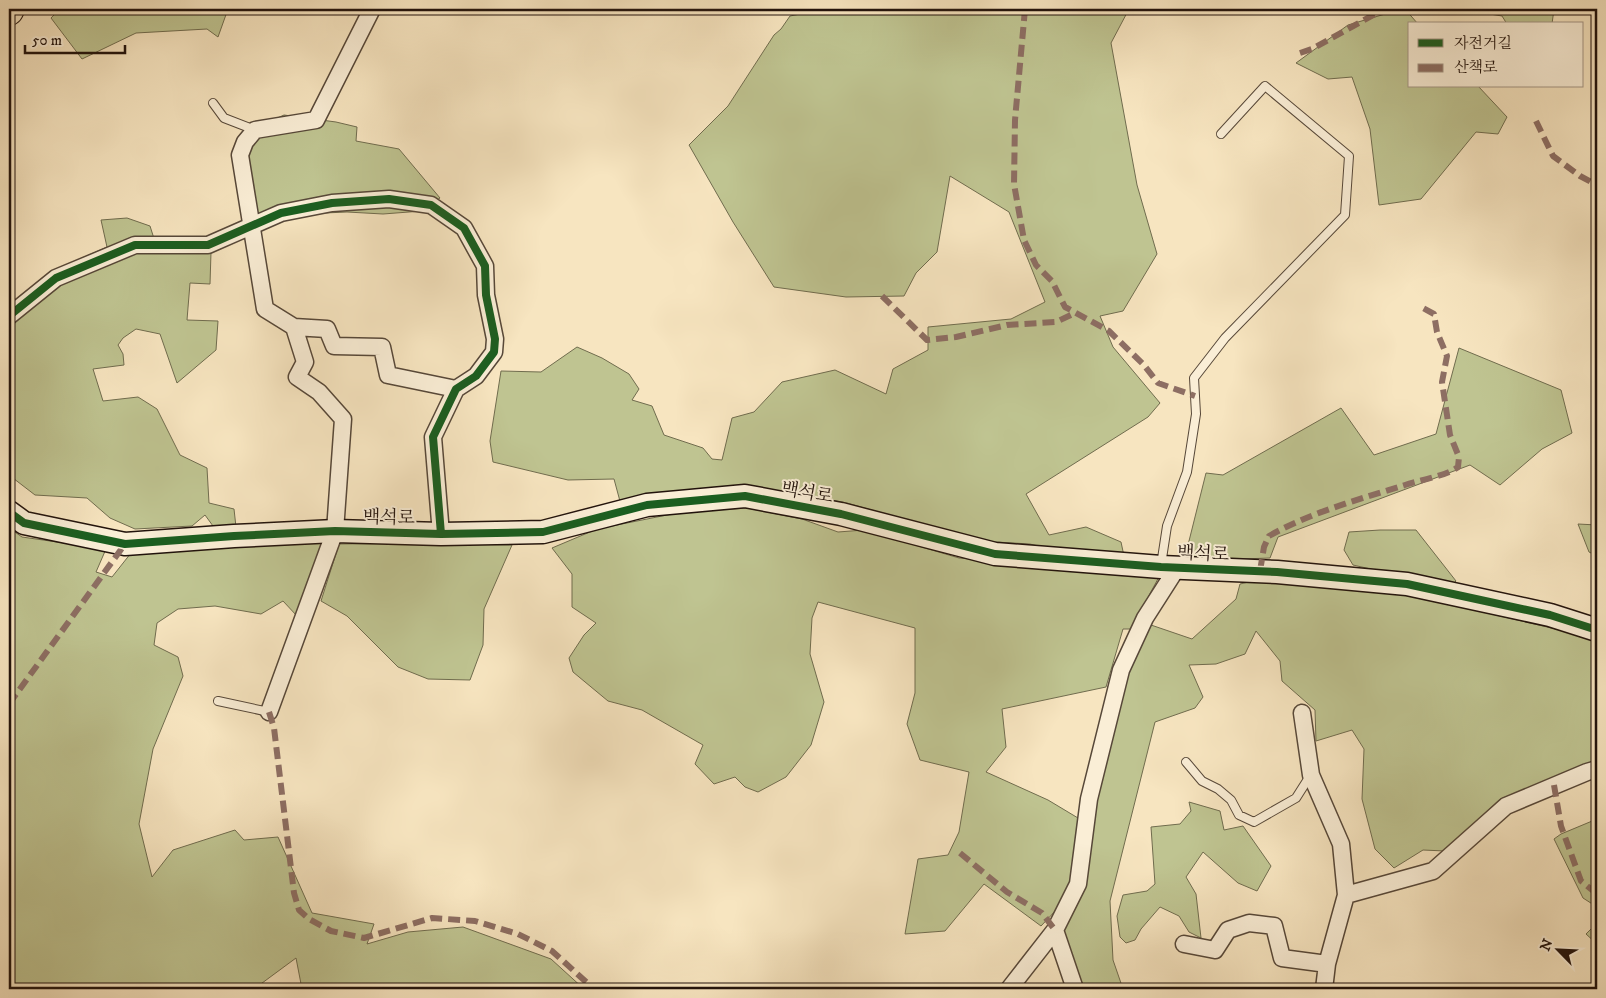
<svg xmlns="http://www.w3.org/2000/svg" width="1606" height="998" font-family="'IM FELL DW Pica','Noto Serif KR',serif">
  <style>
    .green { fill: #bfc491; stroke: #706c4e }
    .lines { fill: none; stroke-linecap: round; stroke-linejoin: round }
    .lane-casing { stroke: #574839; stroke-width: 10 }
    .street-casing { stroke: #574839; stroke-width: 19 }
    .secondary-casing { stroke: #22130c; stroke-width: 25 }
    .highway-casing { stroke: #22130c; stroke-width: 30 }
    .lane { stroke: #faeed6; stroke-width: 8 }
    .street { stroke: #faeed6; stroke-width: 16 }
    .secondary { stroke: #faeed6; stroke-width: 22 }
    .highway { stroke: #f7e5c0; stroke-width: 28 }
    .quiet { stroke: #8d6e63; stroke-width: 6; stroke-dasharray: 12 6; stroke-linecap: butt }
    .cycleway-casing { stroke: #faeed6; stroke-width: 11 }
    .cycleway { stroke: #1b5e20; stroke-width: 8 }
    .labels { text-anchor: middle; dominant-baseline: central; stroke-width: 4; stroke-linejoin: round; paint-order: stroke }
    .street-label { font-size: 18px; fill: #22130c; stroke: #faeed6 }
  </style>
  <rect width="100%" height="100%" fill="#f7e5c0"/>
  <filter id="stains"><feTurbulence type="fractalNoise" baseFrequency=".004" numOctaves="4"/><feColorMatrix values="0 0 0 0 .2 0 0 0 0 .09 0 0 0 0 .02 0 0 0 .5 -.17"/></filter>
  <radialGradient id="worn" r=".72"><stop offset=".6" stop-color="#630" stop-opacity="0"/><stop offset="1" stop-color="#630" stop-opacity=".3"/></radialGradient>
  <path class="green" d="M60 9H228L218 37 207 29 136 33 82 59 51 18Z
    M826 9H1129L1111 43 1137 185 1157 254 1123 311 1100 316 1113 347 1160 403 1148 417 1026 494 1049 535 1086 527 1121 542 1124 556 1057 551 1030 544 979 541 847 503 804 495 741 490 621 505 614 479 568 480 493 462 490 441 501 371 541 372 577 347 602 358 629 374 639 389 632 400 652 406 664 435 703 448 712 459 722 460 732 418 754 412 782 382 835 370 886 394 893 369 928 350V327L1011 319 1045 302 1009 212 950 176 937 252 916 273 904 296 846 297 774 287 733 222 689 145 728 106 774 35 781 29 790 16Z
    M1402 9H1405L1418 24H1410V86H1478L1507 117 1498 134 1476 132 1421 199 1379 205 1370 129 1352 77 1328 79 1296 63 1348 25Z
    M1485 9H1554L1552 24H1507L1502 16 1490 14Z
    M284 115 336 122 357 127 356 141 399 149 440 198 422 211 383 214 347 212 256 216 246 132Z
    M127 218 150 226 157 248 211 252 210 284 190 283 187 320 218 321 216 350 177 383 160 334 136 329 123 338 118 345 123 354 124 365 93 369 103 401 138 397 157 409 180 455 207 468 209 503 234 509 236 527 213 526 205 515 192 526 135 529 110 518 87 498 35 495 9 475V323L64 266 107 247 101 220Z
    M1459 348 1561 390 1572 433 1542 449 1500 485 1470 465 1278 537 1270 558 1184 561 1206 473 1223 475 1341 408 1374 455 1436 434Z
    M747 508 802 519 838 532 864 530 959 558 1160 575 1131 629H1123L1106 687 1002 709 1006 747 986 772 1048 800 1078 818 1071 881 1059 907 1041 926 984 884 945 931 905 934 918 859 948 855 959 832 969 772 920 760 907 724 915 693V628L818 602 812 618 810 654 824 702 811 745 786 777 758 792 745 787 735 777 714 784 695 764 703 745 642 710 608 701 573 672 569 658 584 635 596 623 572 607V574L552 548 597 529 682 512Z
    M1578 524 1597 525V556L1589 552Z
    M9 528 22 537 106 549 96 572 112 577 131 553 324 541 297 616 283 601 261 614 215 606 178 609 157 623 154 645 178 657 183 676 153 749 139 824 152 877 173 850 235 830 244 840 278 837 312 913 374 924 367 944 408 932 463 927 551 959 584 989H302L296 958 254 989H9Z
    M1380 530H1416L1456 581 1450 587 1353 565 1344 550 1349 532Z
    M425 543 512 545 484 609 483 645 470 680 428 679 398 667 347 616 321 601 339 544Z
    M1253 581 1355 588 1415 596 1577 634 1597 641V764L1500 799 1445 851 1423 850 1394 868 1375 849 1362 799 1364 749 1352 730 1316 741 1315 710 1282 681 1280 661 1256 631 1245 654 1216 664 1189 665 1203 697 1195 708 1155 722 1110 901 1113 960 1123 989H1082L1060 929 1133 657 1151 625 1192 639 1236 599 1240 584Z
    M1189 802 1220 811 1224 830 1243 826 1271 866 1257 891 1238 883 1203 852 1186 877 1196 894 1201 938 1189 932 1179 916 1160 907 1141 929 1135 940 1126 943 1120 937 1117 916 1123 895 1147 891 1155 884 1151 827 1180 824 1191 811Z
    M1597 819V907L1583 898 1554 839 1561 834Z
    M1597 923V944L1586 934Z"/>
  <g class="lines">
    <g class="lane-casing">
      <path id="lane" d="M213 103 224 118 255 130
        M1161 565 1167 526 1187 472 1196 414 1194 378 1225 338 1345 215 1349 156 1265 86 1221 134
        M218 701 269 712
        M1186 762 1202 781 1218 789 1231 800 1239 815 1254 822 1296 798 1310 776"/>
    </g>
    <g class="street-casing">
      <path id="street" d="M372 9 316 120 255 130 245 142 240 155 265 309 294 327 327 329 334 346 382 347 388 375 456 389
        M9 316 56 278 135 245H208L281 213 332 203 389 199 431 205 464 228 485 266 486 295 495 339 494 352 476 376 456 389 433 437 441 534
        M269 712 335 531 343 419 319 392 297 377 305 362 294 327
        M1302 713 1311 775 1341 844 1346 895
        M1055 930 1075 989
        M1184 944 1215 950 1228 930 1249 923 1274 926 1282 958 1327 964
        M1009 989 1055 930 1078 884 1089 799 1121 670 1145 618 1177 568
        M1324 989 1327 964 1346 895 1433 871 1506 806 1587 772 1597 769"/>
    </g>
    <g class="secondary-casing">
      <path id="secondary" d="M9 512 24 523 125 544 234 536 335 531 441 534 543 532 647 505 745 496 841 514 995 554 1161 567 1277 572 1407 584 1550 615 1597 630"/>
    </g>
    <g class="highway-casing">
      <path id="highway" d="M9 11 10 9"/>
    </g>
    <use href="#lane" class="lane"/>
    <use href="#street" class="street"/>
    <use href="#secondary" class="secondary"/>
    <use href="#highway" class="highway"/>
    <path class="quiet" d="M1025 9 1015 120 1014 184 1024 240 1036 265 1052 281 1065 307 1109 331 1143 364 1158 383 1195 396
      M1300 53 1312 49 1384 9
      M1536 121 1553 156 1580 176 1597 185
      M882 296 927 340 956 337 1007 325 1056 322 1075 313
      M1260 571 1264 547 1269 536C1309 513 1360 499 1405 485 1420 480 1446 476 1458 467L1459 457 1450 435 1442 382 1447 356 1437 332 1434 314 1421 307
      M9 704 125 544
      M269 712 274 728 294 893 299 910 309 919 331 931 364 938 432 918 475 921 518 934 552 951 594 989
      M1554 785 1561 826 1581 881 1597 894
      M960 853 1007 892 1042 913 1055 930"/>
    <g class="cycleway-casing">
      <path id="cycleway" d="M9 316 56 278 135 245H208L281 213 332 203 389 199 431 205 464 228 485 266 486 295 495 339 494 352 476 376 456 389 433 437 441 534
        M9 512 24 523 125 544 234 536 335 531 441 534 543 532 647 505 745 496 841 514 995 554 1161 567 1277 572 1407 584 1550 615 1597 630"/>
    </g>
    <use href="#cycleway" class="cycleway"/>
  </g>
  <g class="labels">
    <g class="street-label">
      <text transform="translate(807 493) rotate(10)">백석로</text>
      <text transform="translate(389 518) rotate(1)">백석로</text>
      <text transform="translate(1203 554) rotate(3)">백석로</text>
    </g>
  </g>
  <rect width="1606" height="998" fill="none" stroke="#f7e5c0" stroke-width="30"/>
  <rect x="10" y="10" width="1586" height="978" fill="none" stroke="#22130c" stroke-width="2.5"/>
  <rect x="15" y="15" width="1576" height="968" fill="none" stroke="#22130c"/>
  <rect x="1408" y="22" width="175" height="65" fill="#faeed6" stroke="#a49685"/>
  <rect x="1418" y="39" width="25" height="8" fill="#1b5e20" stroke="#a49685"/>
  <text x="1454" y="48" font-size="15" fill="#22130c">자전거길</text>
  <rect x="1418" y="64" width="25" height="8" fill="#8d6e63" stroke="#a49685"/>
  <text x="1454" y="72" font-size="15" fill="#22130c">산책로</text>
  <g transform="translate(1558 950) rotate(294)" stroke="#faeed6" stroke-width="4" paint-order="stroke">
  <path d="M0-4L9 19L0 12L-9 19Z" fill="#22130c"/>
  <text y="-8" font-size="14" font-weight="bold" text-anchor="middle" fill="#22130c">N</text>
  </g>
  <path d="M25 45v8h100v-8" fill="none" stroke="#22130c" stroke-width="2.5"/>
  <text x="32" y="45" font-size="15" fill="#22130c" stroke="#faeed6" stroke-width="4" paint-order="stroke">50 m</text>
  <rect width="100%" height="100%" filter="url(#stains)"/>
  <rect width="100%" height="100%" fill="url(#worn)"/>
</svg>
